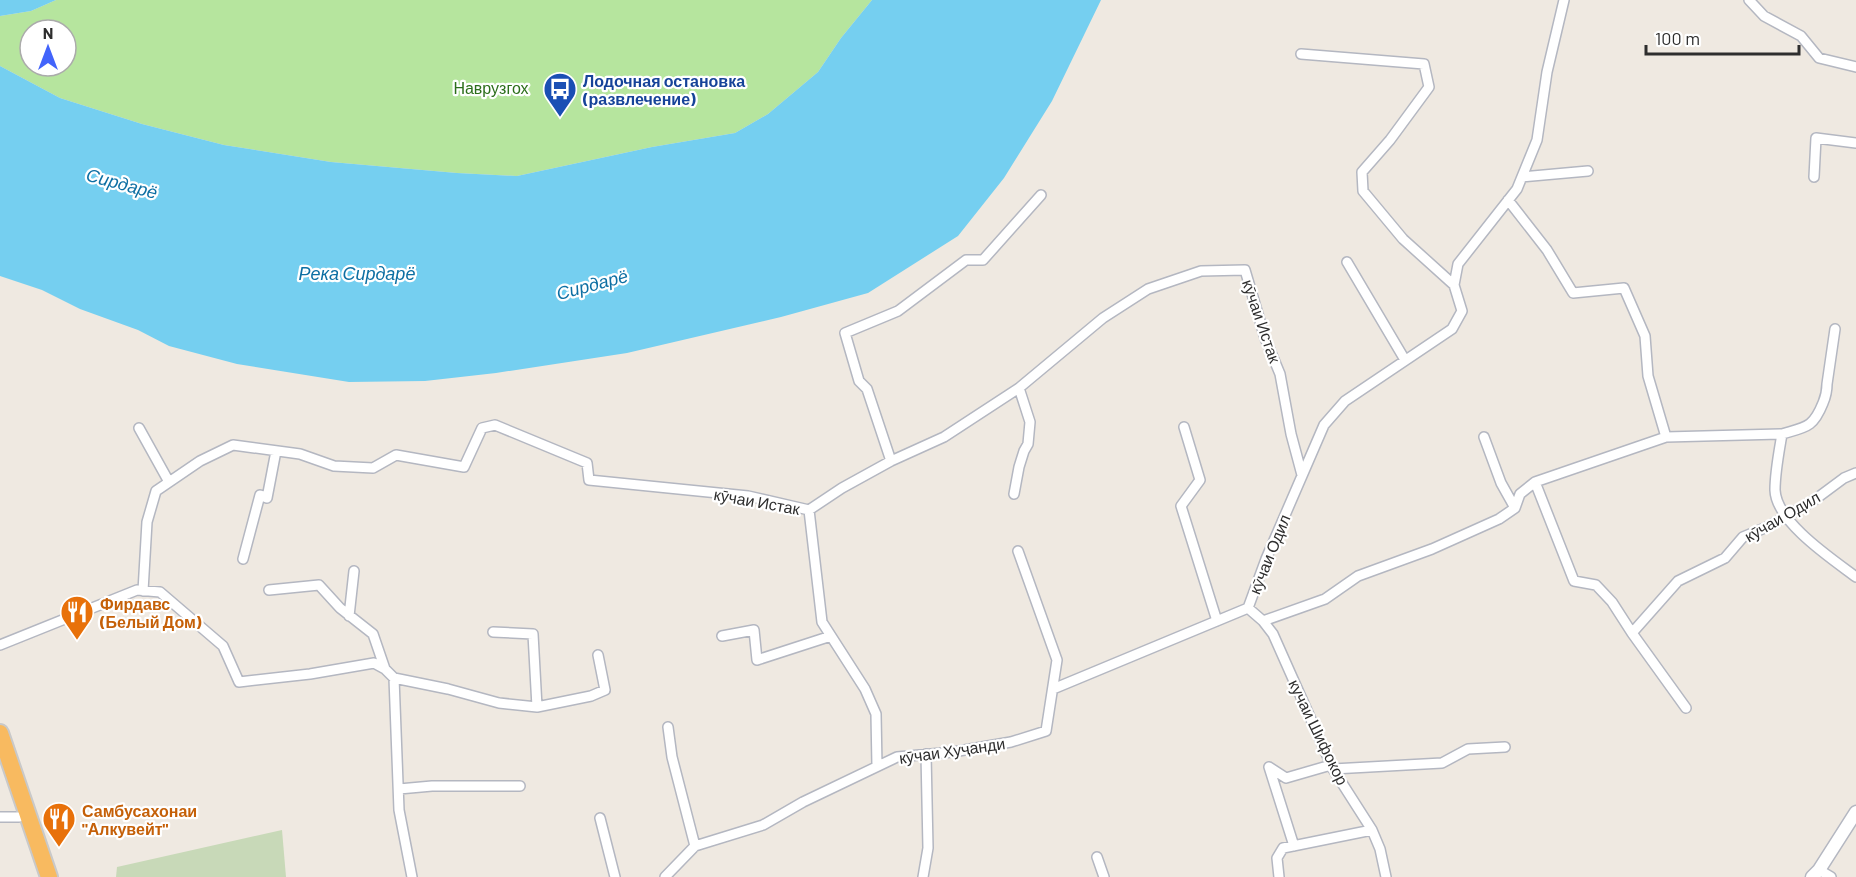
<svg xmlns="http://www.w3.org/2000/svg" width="1856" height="877" font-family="Barlow,sans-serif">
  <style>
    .green { fill: #b6e59e; fill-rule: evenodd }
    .cemetery { fill: #c8d9b8 }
    .water { fill: #75cff0 }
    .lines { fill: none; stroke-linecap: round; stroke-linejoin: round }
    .minor-casing { stroke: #b4b7c1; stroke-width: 12 }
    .tertiary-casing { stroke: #b4b7c1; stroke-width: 15 }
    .trunk-casing { stroke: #c9c9c9; stroke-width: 20 }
    .minor { stroke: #fff; stroke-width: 9 }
    .tertiary { stroke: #fff; stroke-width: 12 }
    .trunk { stroke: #f8ba60; stroke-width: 16 }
    .labels { text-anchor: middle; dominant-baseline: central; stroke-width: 4.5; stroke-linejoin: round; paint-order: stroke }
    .transit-label { font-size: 16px; font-weight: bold; fill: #164399; stroke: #fff; text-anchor: start }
    .park-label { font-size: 16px; fill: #2c6e1b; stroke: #fff }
    .street-label { font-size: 16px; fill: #2e2e2e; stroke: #fff }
    .food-label { font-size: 16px; font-weight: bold; fill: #c56008; stroke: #fff; text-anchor: start }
    .water-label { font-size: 18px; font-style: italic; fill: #0d6fa3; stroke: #fff }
  </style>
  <rect width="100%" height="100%" fill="#efe9e1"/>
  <path class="green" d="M56 0H872L841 38 818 72 768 114 735 133 652 147 517 176 457 173 331 162 224 145 142 124 60 98 0 66V16L31 11ZM30 30H66V66H30Z"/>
  <path class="cemetery" d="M282 830 286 877H116L117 867Z"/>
  <path class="water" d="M0 0H56L31 11 0 16Z
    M872 0H1101L1052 101 1004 178 958 236 868 293 781 317 627 353 496 373 425 381 349 382 237 364 169 346 138 330 80 309 42 290 0 276V66L60 98 142 124 224 145 331 162 457 173 517 176 652 147 735 133 768 114 818 72 841 38Z"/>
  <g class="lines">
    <g class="minor-casing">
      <path id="minor" d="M1749 0 1764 16 1801 36 1819 58 1856 67
        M1301 54 1424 64 1429 87 1390 140 1362 172 1363 191 1403 239 1454 285
        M1522 177 1588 171
        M1814 177 1816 138 1856 143
        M1508 200 1547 250 1573 293 1624 288 1645 336 1648 376 1666 437
        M1347 262 1405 360
        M1184 427 1200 480 1181 506 1217 621
        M139 428 169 482
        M1782 434C1806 427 1813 428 1823 403 1826 396 1827 392 1827 384L1835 329
        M1484 437 1501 483 1515 508
        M891 461 867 389 859 381 845 333 898 311 966 260H983L1041 195
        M1535 482 1574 581 1596 585 1612 602 1632 633 1686 708
        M1014 494 1019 467 1024 451 1028 444 1030 422 1019 388
        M809 510 822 622 865 689 876 714 877 766
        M243 559 260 495 267 498 276 451
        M269 590 319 585 340 608 373 634 385 669
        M143 591 147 522 156 491 200 461 233 445 300 454 334 466 373 468 396 455 464 467 482 428 495 425 587 463 589 480 748 496 809 510 842 488 891 461 944 437 1019 388 1103 318 1148 289 1201 271 1245 270 1265 338 1280 374 1291 434 1302 475
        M349 616 354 571
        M1263 621 1325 599 1358 576 1432 549 1499 519 1515 508 1520 494 1535 482 1666 437 1782 434C1779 452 1775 472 1775 490 1776 522 1832 559 1856 577
        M493 632 533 634 537 707
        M1632 633 1678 581 1725 558 1743 537 1767 527 1813 501 1844 478 1856 473
        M722 636 754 630 757 660 831 636
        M0 645 137 590 160 592 223 646 239 682 310 674 374 663 385 669 394 678 448 689 499 703 537 707 591 696 605 690 598 655
        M394 678 399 810 412 877
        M1053 689 1248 608
        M668 727 672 757 695 846
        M1269 767 1294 846
        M1269 767 1286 778 1331 765
        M1333 769 1442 763 1468 749 1505 747
        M399 789 432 786H520
        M0 817H19
        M600 818 615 877
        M1097 857 1104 877
        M1819 870 1831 877
        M665 877 695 846 763 825 803 802 897 757 953 752 1011 742 1046 731 1057 660 1018 551
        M923 877 928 848 926 754
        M1279 877 1277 858 1283 848 1372 830
        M1386 877 1380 849 1372 830 1333 769 1273 634 1263 621 1248 608 1266 559 1324 425 1345 401 1452 329 1462 311 1454 285 1458 264 1517 189 1537 140 1547 72 1564 0"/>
    </g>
    <g class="tertiary-casing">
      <path id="tertiary" d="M1812 877 1819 870 1856 812"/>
    </g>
    <g class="trunk-casing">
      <path id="trunk" d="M0 733 49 877"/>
    </g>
    <use href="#minor" class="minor"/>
    <use href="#tertiary" class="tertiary"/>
    <use href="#trunk" class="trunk"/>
  </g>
  <defs>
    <g id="bus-pin" transform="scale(1.725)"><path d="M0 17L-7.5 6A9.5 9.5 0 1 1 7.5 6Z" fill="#1a4fb4" stroke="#fff"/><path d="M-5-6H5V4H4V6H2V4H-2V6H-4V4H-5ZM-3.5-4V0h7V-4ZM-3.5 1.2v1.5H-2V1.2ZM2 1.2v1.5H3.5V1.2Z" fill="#fff"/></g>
    <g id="restaurant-pin" transform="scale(1.725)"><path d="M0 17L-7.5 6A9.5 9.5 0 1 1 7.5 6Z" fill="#e8710a" stroke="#fff"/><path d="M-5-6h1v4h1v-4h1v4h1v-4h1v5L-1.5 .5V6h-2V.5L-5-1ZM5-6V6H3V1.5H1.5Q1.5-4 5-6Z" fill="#fff"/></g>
  </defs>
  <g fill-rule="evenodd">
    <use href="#bus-pin" x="560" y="89"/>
    <use href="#restaurant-pin" x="77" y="612"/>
    <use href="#restaurant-pin" x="59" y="819"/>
  </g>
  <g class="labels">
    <g class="transit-label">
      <text x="583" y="80">Лодочная остановка<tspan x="583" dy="18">(развлечение)</tspan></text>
    </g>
    <g class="park-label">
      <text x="491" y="87">Наврузгох</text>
    </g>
    <g class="street-label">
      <text transform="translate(1262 321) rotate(71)">кӯчаи Истак</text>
      <text transform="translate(757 501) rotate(10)">кӯчаи Истак</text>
      <text transform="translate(1782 516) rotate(-30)">кӯчаи Одил</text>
      <text transform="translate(1269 554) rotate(-68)">кӯчаи Одил</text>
      <text transform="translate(1319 732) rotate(64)">кучаи Шифокор</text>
      <text transform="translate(952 750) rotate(-8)">кӯчаи Хуҷанди</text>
    </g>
    <g class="food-label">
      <text x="100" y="603">Фирдавс<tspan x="100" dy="18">(Белый Дом)</tspan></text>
      <text x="82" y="810">Самбусахонаи<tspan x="82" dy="18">"Алкувейт"</tspan></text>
    </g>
    <g class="water-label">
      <text transform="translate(122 183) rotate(15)">Сирдарё</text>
      <text x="357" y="273">Река Сирдарё</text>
      <text transform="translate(592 284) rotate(-15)">Сирдарё</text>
    </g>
  </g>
  <g transform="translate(48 48)"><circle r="28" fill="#ffffff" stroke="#ababab" stroke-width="1.5"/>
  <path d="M0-4.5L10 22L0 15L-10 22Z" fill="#4264fb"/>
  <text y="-9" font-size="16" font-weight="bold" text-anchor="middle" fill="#2e2e2e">N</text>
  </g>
  <path d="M1646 45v9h153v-9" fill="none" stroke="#2e2e2e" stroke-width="3"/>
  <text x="1655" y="45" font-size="18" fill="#2e2e2e" stroke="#ffffff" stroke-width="4.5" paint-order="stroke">100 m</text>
</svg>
